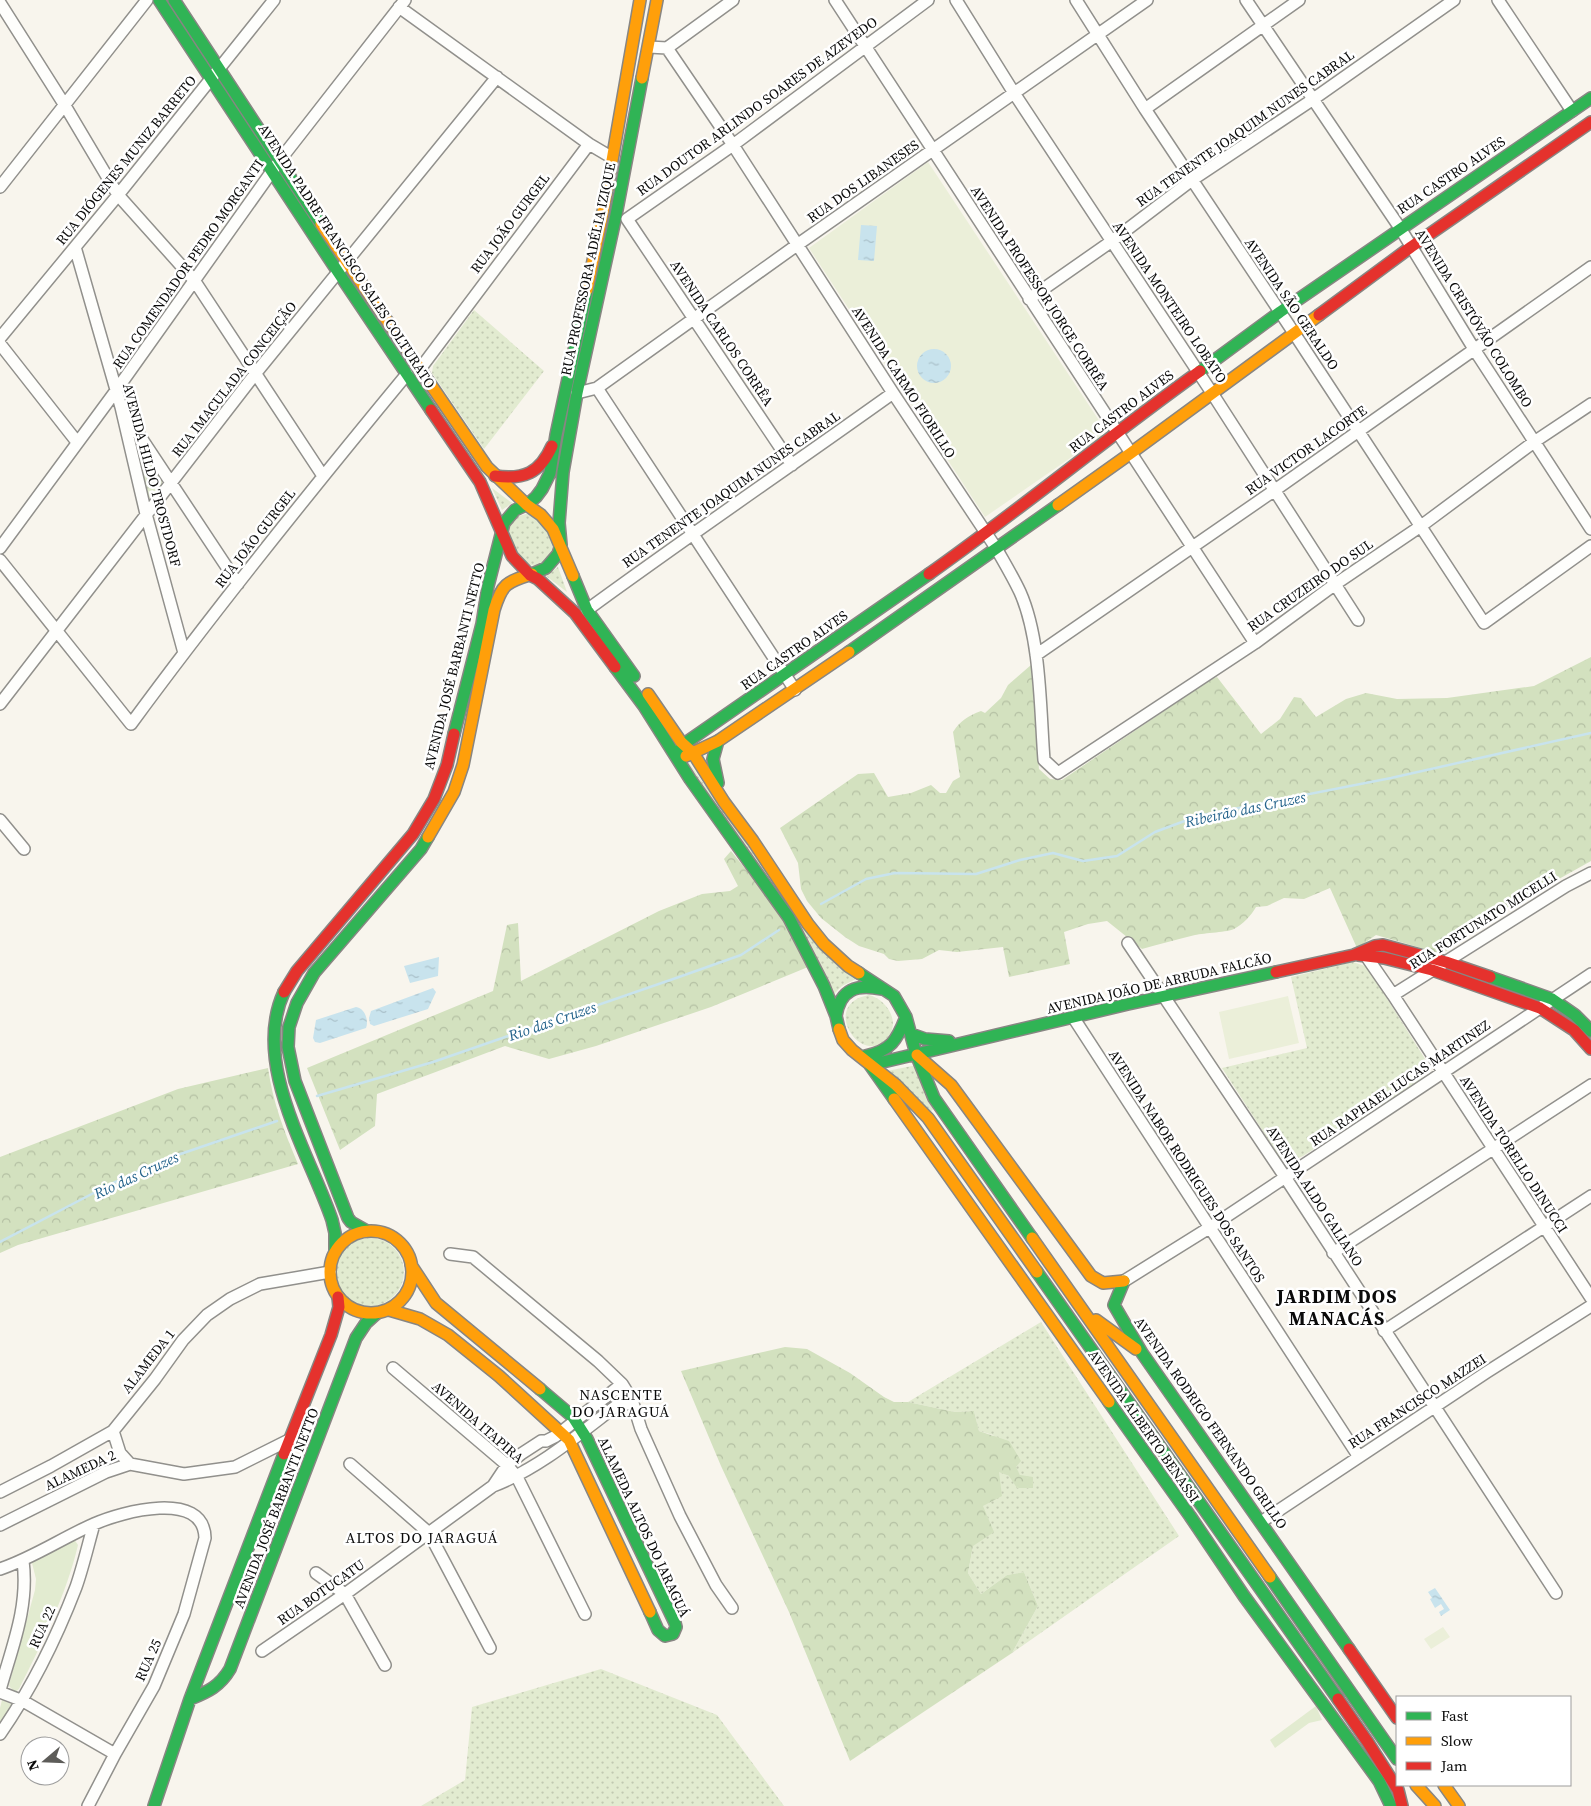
<svg xmlns="http://www.w3.org/2000/svg" width="1591" height="1806" font-family="'Source Serif 4',serif">
  <style>
    .grass { fill: url(#grass-dots) }
    .forest { fill: url(#forest-crowns) }
    .garden { fill: #e2ebd0 }
    .pitch { fill: #ebefd9 }
    .water { fill: url(#water-ripples) }
    .lines { fill: none; stroke-linecap: round; stroke-linejoin: round }
    .stream { stroke: #c8e3ed; stroke-width: 2.5 }
    .street-casing { stroke: #91908c; stroke-width: 14 }
    .fast-casing { stroke: #888683; stroke-width: 14 }
    .slow-casing { stroke: #888683; stroke-width: 14 }
    .jam-casing { stroke: #888683; stroke-width: 14 }
    .street { stroke: #fefefc; stroke-width: 11 }
    .fast { stroke: #30b455; stroke-width: 11 }
    .slow { stroke: #ff9f0a; stroke-width: 11 }
    .jam { stroke: #e5322d; stroke-width: 11 }
    .labels { text-anchor: middle; dominant-baseline: central; stroke-width: 5; stroke-linejoin: round; paint-order: stroke }
    .street-label { font-size: 14px; fill: #0a0a0a; stroke: #fff }
    .water-label { font-size: 15px; font-style: italic; fill: #24638b; stroke: #fff }
    .neighbourhood-label { font-size: 15px; letter-spacing: 1px; fill: #0a0a0a; stroke: #fff }
    .district-label { font-size: 19px; font-weight: bold; letter-spacing: 1px; fill: #0a0a0a; stroke: #fff }
  </style>
  <defs>
    <pattern id="grass-dots" width="8" height="8" patternUnits="userSpaceOnUse" patternTransform="scale(1.25)"><rect width="8" height="8" fill="#e2ebd0"/><path d="M2 2h.1M6 6h.1" fill="none" stroke="#c1c8b1" stroke-width="1.8" stroke-linecap="round"/></pattern>
    <pattern id="forest-crowns" width="20" height="18" patternUnits="userSpaceOnUse" patternTransform="scale(1.25)"><rect width="20" height="18" fill="#d3e1bf"/><path d="M2 6a3 3 0 1 1 6 0M12 15a3 3 0 1 1 6 0" fill="none" stroke="#b4c0a3"/></pattern>
    <pattern id="water-ripples" width="26" height="14" patternUnits="userSpaceOnUse" patternTransform="scale(1.25)"><rect width="26" height="14" fill="#c8e3ed"/><path d="M2 4q2-2 4 0t4 0M15 11q2-2 4 0t4 0" fill="none" stroke="#aac1ca"/></pattern>
  </defs>
  <rect width="100%" height="100%" fill="#f8f5ed"/>
  <path class="grass" d="M474 310 544 371 484 449 432 373 433 366Z
    M138 444 141 445 162 479V487L152 499 147 497 135 446Z
    M492 488 512 503 502 510Z
    M526 514H534L556 544 554 555 537 566 530 565 520 558 509 541V526L519 516Z
    M558 567 567 592 546 576Z
    M689 763 772 880 856 979 842 986 833 995 686 765Z
    M1353 962 1365 966 1369 970 1427 1062C1430 1071 1423 1076 1417 1082L1303 1156C1294 1160 1287 1163 1279 1156L1222 1068 1307 1048 1291 977Z
    M869 995C886 999 901 1021 888 1037 863 1070 818 1004 869 995Z
    M917 1065 935 1108 930 1112 887 1071Z
    M336 1272a34 34 0 1 1 68 0a34 34 0 1 1-68 0Z
    M1041 1322 1179 1536 1012 1653 1038 1606 1024 1572 1007 1575 981 1594 968 1573 973 1546 983 1506 999 1471 1009 1476 1020 1475 993 1435 979 1431 974 1411 955 1412 908 1402Z
    M601 1669 717 1715 784 1806H421L465 1780 472 1707Z"/>
  <path class="forest" d="M1591 657V861L1498 913 1442 954 1376 935 1357 948 1330 888 1304 899 1284 898 1267 906 1256 907C1251 916 1243 924 1234 929 1229 932 1204 933 1195 935 1178 939 1160 944 1142 949L1107 921 1088 924 1064 932 1070 964 1009 977 1003 947 957 952 939 950 922 959 898 961 889 959 884 954 859 946 845 937 821 918 807 901 801 889 798 863 780 828 858 774 874 773 888 797 911 793 931 785 940 793H946L953 781 960 777 953 732C961 720 968 716 981 711L985 713 1001 698 1008 685 1031 665 1039 769 1050 779 1062 780 1210 680 1217 677 1261 734 1280 719 1294 697 1301 698 1316 717 1346 699 1366 693 1397 699 1447 698 1534 686Z
    M731 851 768 897 789 930 808 967 711 1007 596 1046 549 1059 505 1046 377 1094 375 1126 340 1150 307 1068 493 991 507 925 518 923 521 981 659 911 702 894 730 891 738 886 724 859Z
    M268 1068C273 1103 284 1131 298 1164L18 1245 0 1253V1157L178 1089Z
    M785 1347 807 1349 850 1373 884 1397 894 1402H908L955 1412 974 1411 979 1431 1009 1441 1021 1461 1016 1467 1020 1475 1033 1477V1488H1017L1009 1476 999 1472 1002 1496 983 1506 994 1532 973 1546 968 1573 981 1594 1007 1575 1024 1572 1038 1606 1012 1653 850 1761 789 1612 721 1466 681 1371Z"/>
  <path class="garden" d="M74 1539 78 1545C66 1596 42 1643 19 1689L15 1692 9 1686 10 1681 35 1590 36 1579 32 1563 34 1559Z
    M2 1700 13 1705 0 1725V1708Z
    M1316 1706 1322 1720 1309 1723 1275 1748 1270 1740Z"/>
  <path class="pitch" d="M928 162 1104 428 1105 434 985 517 809 248Z
    M1288 996 1299 1043 1229 1059 1219 1012Z
    M1443 1627 1450 1637 1431 1649 1424 1639Z"/>
  <path class="water" d="M861 225 877 226 874 261 858 260Z
    M917 366a17 17 0 1 1 34 0a17 17 0 1 1-34 0Z
    M439 957 438 976 410 983 404 966Z
    M433 988 436 992 428 1009 374 1026 370 1024 369 1018 371 1011Z
    M356 1007C365 1008 369 1021 366 1028L320 1043 315 1042 313 1038 316 1020Z
    M1435 1588 1450 1610 1441 1616 1439 1612 1444 1609 1441 1604 1435 1608 1430 1599 1432 1598 1428 1592Z"/>
  <g class="lines">
    <path class="stream" d="M821 904 866 879 895 873 976 874 1020 860 1053 853 1083 861 1117 856 1155 832 1198 816 1391 778 1591 733
      M317 1096 433 1062 679 977 741 955 779 930
      M0 1242 109 1185 163 1160 277 1121"/>
    <g class="street-casing">
      <path id="street" d="M835 0 1255 643
        M956 0 1014 93 1212 393 1358 620
        M1076 0 1145 109 1294 333 1484 623 1591 546
        M1246 0 1400 228 1474 349 1591 529
        M1498 0 1572 111
        M0 3 64 104 118 195 194 280 323 476
        M399 7 589 144 611 157
        M649 47 667 48 733 0
        M667 48 733 145 893 393 996 548C1004 562 1013 577 1020 592 1041 639 1040 709 1044 760L1058 773 1255 643 1334 585 1421 526 1534 442 1591 404
        M1145 109 1299 0
        M0 187 147 0
        M75 247 121 407 146 514 184 653
        M1029 299 1112 241 1192 180 1312 100 1454 0
        M0 338 118 195 274 0
        M0 344 77 442
        M420 369 589 144
        M597 388 795 690
        M577 393 597 388 797 245 1147 0
        M126 415 238 584
        M792 465 627 219 733 145 928 0
        M0 548 115 392 280 160 405 0
        M0 560 131 724C219 604 312 489 407 374
        M587 610C688 536 791 466 893 393
        M1036 655 1275 490 1591 267
        M0 704 255 374 497 77
        M0 820 24 849
        M1128 943 1285 1177 1556 1593
        M1364 953 1393 995 1591 1298
        M1393 995 1566 886 1591 873
        M1073 1017 1359 1457
        M1333 1253 1591 1085
        M450 1254 473 1257 598 1361 622 1384 632 1400 641 1429 680 1516 716 1585 732 1608
        M1124 1281 1209 1228 1591 974
        M1384 1331 1591 1196
        M393 1368 507 1465 517 1477 585 1614
        M113 1431 120 1453 130 1464
        M350 1464 429 1533 490 1648
        M493 1486 507 1465 521 1454 541 1441H546L556 1436 622 1384
        M0 1492 51 1466 113 1431 155 1379 183 1340 207 1315 230 1299 260 1284 330 1272
        M1261 1522 1487 1372 1591 1306
        M0 1525 106 1472 130 1464 184 1474 235 1467 289 1440
        M0 1569C33 1558 62 1538 94 1524 121 1512 204 1489 205 1538L184 1614 154 1686 115 1754 88 1806
        M316 1573 345 1594 385 1665
        M262 1651 345 1594 493 1486C538 1469 578 1435 616 1406L623 1405 632 1400
        M0 1690C12 1647 29 1607 23 1561
        M0 1692 23 1701 115 1754
        M0 1734C32 1688 56 1639 76 1587 83 1567 88 1545 94 1524"/>
    </g>
    <g class="fast-casing">
      <path id="fast" d="M159 0 338 272 431 410
        M174 0 321 224
        M1200 371 1280 312 1591 98
        M532 574 546 568 558 554 561 545 559 523 563 472 577 393 616 215 642 78
        M573 576 587 610 634 676
        M849 652 1058 505
        M615 667 644 706 690 779 789 918 824 986 836 1016 839 1029
        M454 734 482 624 488 586 504 523 515 510 528 504 536 497 542 489 550 473 556 435 587 290
        M718 741 713 759 718 783
        M679 752 684 744 929 574
        M859 973 894 996 906 1017 916 1054 934 1098 1032 1238
        M1490 977 1552 999 1575 1015 1591 1031
        M284 992C251 1063 309 1153 332 1220L335 1233V1252
        M836 1016C840 989 857 984 881 989
        M911 1034 925 1039 949 1041
        M865 1056C891 1051 897 1040 906 1017
        M894 1099 870 1065 1128 1004 1276 972
        M367 1231 351 1222 348 1218 295 1081 288 1047 289 1027 297 1003 314 973 421 849 428 837
        M1037 1272 1338 1699
        M1124 1281 1114 1305 1142 1353 1349 1649
        M540 1389 573 1417 587 1439 675 1623 676 1627 673 1634 665 1636 658 1630 650 1612
        M1109 1402 1190 1516 1244 1596 1379 1781 1391 1806
        M1270 1577 1397 1759
        M190 1699C208 1692 220 1686 230 1669L356 1338 366 1323 377 1313
        M154 1806 190 1699 284 1454"/>
    </g>
    <g class="slow-casing">
      <path id="slow" d="M642 78 657 0
        M321 224 487 467 527 505 541 515 553 529 573 576
        M587 290 603 212 640 0
        M1058 505 1131 453 1319 315
        M648 694 681 742 693 753 724 802 753 841 808 924 824 944 848 966 859 973
        M686 756 718 741 849 652
        M428 837 454 792 463 765 494 610C502 584 506 582 532 574
        M839 1029 843 1040 852 1050 896 1085 928 1118 1037 1272
        M917 1055 951 1085 1091 1276 1103 1283 1124 1281
        M894 1099 1109 1402
        M330 1272a41 41 0 1 1 82 0a41 41 0 1 1-82 0Z
        M1032 1238 1270 1577
        M411 1265 436 1303 540 1389
        M389 1310 420 1319 448 1335 499 1376 569 1440 650 1612
        M1096 1320 1136 1349
        M1416 1785 1435 1806
        M1444 1785 1459 1806"/>
    </g>
    <g class="jam-casing">
      <path id="jam" d="M1319 315 1411 247 1591 122
        M431 410 480 482 512 556 530 575 538 579 575 613 615 667
        M495 476C524 480 540 473 552 446
        M929 574C1021 509 1108 437 1200 371
        M1358 955 1384 958 1432 970 1540 1008 1574 1030 1591 1049
        M1276 972 1354 955 1375 946 1383 945 1446 962 1490 977
        M284 992 297 971 413 834 434 799 447 765 454 734
        M284 1454 331 1335 339 1307 338 1297
        M1349 1649 1397 1718
        M1338 1699 1367 1741 1398 1790 1402 1806"/>
    </g>
    <use href="#street" class="street"/>
    <use href="#fast" class="fast"/>
    <use href="#slow" class="slow"/>
    <use href="#jam" class="jam"/>
  </g>
  <g class="labels">
    <g class="street-label">
      <text transform="translate(757 106) rotate(-36)">RUA DOUTOR ARLINDO SOARES DE AZEVEDO</text>
      <text transform="translate(1245 128) rotate(-35)">RUA TENENTE JOAQUIM NUNES CABRAL</text>
      <text transform="translate(126 160) rotate(-51)">RUA DIÓGENES MUNIZ BARRETO</text>
      <text transform="translate(1451 175) rotate(-34)">RUA CASTRO ALVES</text>
      <text transform="translate(863 181) rotate(-35)">RUA DOS LIBANESES</text>
      <text transform="translate(510 223) rotate(-53)">RUA JOÃO GURGEL</text>
      <text transform="translate(347 256) rotate(57)">AVENIDA PADRE FRANCISCO SALES COLTURATO</text>
      <text transform="translate(188 264) rotate(-55)">RUA COMENDADOR PEDRO MORGANTI</text>
      <text transform="translate(588 269) rotate(-78)">RUA PROFESSORA ADÉLIA IZIQUE</text>
      <text transform="translate(1040 288) rotate(57)">AVENIDA PROFESSOR JORGE CORRÊA</text>
      <text transform="translate(1170 302) rotate(56)">AVENIDA MONTEIRO LOBATO</text>
      <text transform="translate(1292 304) rotate(56)">AVENIDA SÃO GERALDO</text>
      <text transform="translate(1474 318) rotate(58)">AVENIDA CRISTÓVÃO COLOMBO</text>
      <text transform="translate(722 333) rotate(56)">AVENIDA CARLOS CORRÊA</text>
      <text transform="translate(234 379) rotate(-52)">RUA IMACULADA CONCEIÇÃO</text>
      <text transform="translate(904 382) rotate(57)">AVENIDA CARMO FIORILLO</text>
      <text transform="translate(1121 411) rotate(-37)">RUA CASTRO ALVES</text>
      <text transform="translate(1306 450) rotate(-35)">RUA VICTOR LACORTE</text>
      <text transform="translate(152 475) rotate(75)">AVENIDA HILDO TROSTDORF</text>
      <text transform="translate(731 489) rotate(-35)">RUA TENENTE JOAQUIM NUNES CABRAL</text>
      <text transform="translate(255 538) rotate(-52)">RUA JOÃO GURGEL</text>
      <text transform="translate(1310 585) rotate(-35)">RUA CRUZEIRO DO SUL</text>
      <text transform="translate(794 650) rotate(-35)">RUA CASTRO ALVES</text>
      <text transform="translate(454 666) rotate(-76)">AVENIDA JOSÉ BARBANTI NETTO</text>
      <text transform="translate(1483 920) rotate(-32)">RUA FORTUNATO MICELLI</text>
      <text transform="translate(1159 983) rotate(-13)">AVENIDA JOÃO DE ARRUDA FALCÃO</text>
      <text transform="translate(1400 1083) rotate(-34)">RUA RAPHAEL LUCAS MARTINEZ</text>
      <text transform="translate(1514 1154) rotate(57)">AVENIDA TORELLO DINUCCI</text>
      <text transform="translate(1187 1166) rotate(57)">AVENIDA NABOR RODRIGUES DOS SANTOS</text>
      <text transform="translate(1315 1196) rotate(57)">AVENIDA ALDO GALIANO</text>
      <text transform="translate(148 1361) rotate(-52)">ALAMEDA 1</text>
      <text transform="translate(1417 1401) rotate(-33)">RUA FRANCISCO MAZZEI</text>
      <text transform="translate(478 1422) rotate(41)">AVENIDA ITAPIRA</text>
      <text transform="translate(1211 1423) rotate(55)">AVENIDA RODRIGO FERNANDO GRILLO</text>
      <text transform="translate(1144 1426) rotate(55)">AVENIDA ALBERTO BENASSI</text>
      <text transform="translate(80 1470) rotate(-25)">ALAMEDA 2</text>
      <text transform="translate(276 1508) rotate(-69)">AVENIDA JOSÉ BARBANTI NETTO</text>
      <text transform="translate(644 1527) rotate(65)">ALAMEDA ALTOS DO JARAGUÁ</text>
      <text transform="translate(321 1592) rotate(-35)">RUA BOTUCATU</text>
      <text transform="translate(42 1627) rotate(-66)">RUA 22</text>
      <text transform="translate(148 1660) rotate(-66)">RUA 25</text>
    </g>
    <g class="water-label">
      <text transform="translate(1245 809) rotate(-12)">Ribeirão das Cruzes</text>
      <text transform="translate(552 1021) rotate(-19)">Rio das Cruzes</text>
      <text transform="translate(136 1175) rotate(-25)">Rio das Cruzes</text>
    </g>
    <g class="neighbourhood-label">
      <text x="621" y="1394">NASCENTE<tspan x="621" dy="17">DO JARAGUÁ</tspan></text>
      <text x="422" y="1537">ALTOS DO JARAGUÁ</text>
    </g>
    <g class="district-label">
      <text x="1337" y="1296">JARDIM DOS<tspan x="1337" dy="22">MANACÁS</tspan></text>
    </g>
  </g>
  <rect x="1396" y="1696" width="175" height="90" fill="#ffffff" stroke="#9d9d9d"/>
  <rect x="1406" y="1712" width="25" height="8" fill="#30b455" stroke="#9d9d9d"/>
  <text x="1441" y="1721" font-size="15" fill="#0a0a0a">Fast</text>
  <rect x="1406" y="1737" width="25" height="8" fill="#ff9f0a" stroke="#9d9d9d"/>
  <text x="1441" y="1746" font-size="15" fill="#0a0a0a">Slow</text>
  <rect x="1406" y="1762" width="25" height="8" fill="#e5322d" stroke="#9d9d9d"/>
  <text x="1441" y="1771" font-size="15" fill="#0a0a0a">Jam</text>
  <g transform="translate(45 1761) rotate(251)"><circle r="24" fill="#ffffff" stroke="#9d9d9d"/>
  <path d="M0-4L9 19L0 12L-9 19Z" fill="#5d5c59"/>
  <text y="-8" font-size="14" font-weight="bold" text-anchor="middle" fill="#0a0a0a">N</text>
  </g>
</svg>
